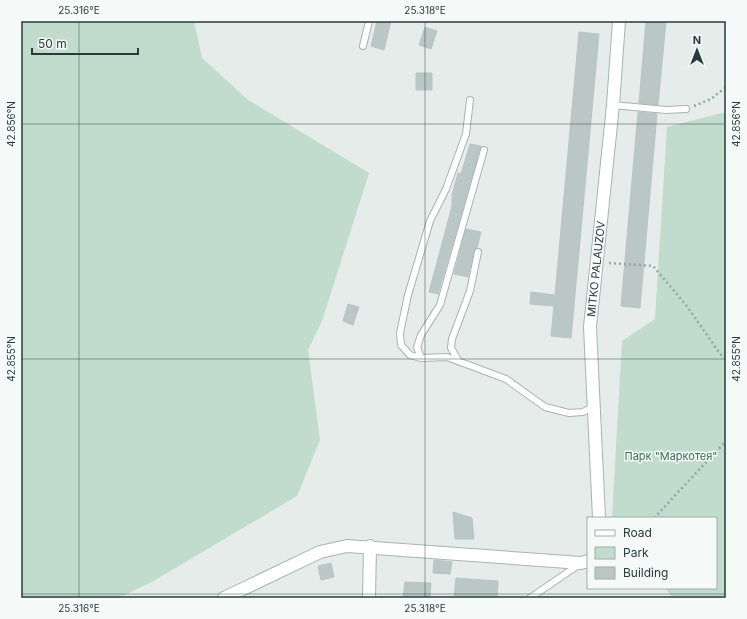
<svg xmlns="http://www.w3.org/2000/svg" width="747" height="619" font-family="Inter,sans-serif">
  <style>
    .green { fill: #c1dbcc }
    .building { fill: #bbc7c4; stroke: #b8c5c2 }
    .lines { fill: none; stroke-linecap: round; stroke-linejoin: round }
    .service-casing { stroke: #a8b4b2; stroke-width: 8 }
    .minor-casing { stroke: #a8b4b2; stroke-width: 14 }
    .path { stroke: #89aca7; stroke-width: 2.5; stroke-dasharray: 2 3; stroke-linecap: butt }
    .service { stroke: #fff; stroke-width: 6 }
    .minor { stroke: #fff; stroke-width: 12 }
    .ticks { fill: none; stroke: #263c3a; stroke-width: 1; stroke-opacity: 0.45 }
    .labels { text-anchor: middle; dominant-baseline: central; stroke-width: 3; stroke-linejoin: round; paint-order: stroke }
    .street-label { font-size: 11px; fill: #263c3a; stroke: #f5f9f8 }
    .park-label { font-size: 11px; fill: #356e55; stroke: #f5f9f8 }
    .neatline { fill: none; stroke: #263c3a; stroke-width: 1.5 }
    .ticks-label { font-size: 10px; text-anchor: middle; fill: #263c3a }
  </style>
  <rect width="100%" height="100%" fill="#e5ecea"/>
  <path class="green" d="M21 21H194L202 58 248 100 369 173 322 321 308 350 320 440 297 496 150 583 118 598H21Z
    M726 112V598H673L665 588H716V518H612L622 341 655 319 667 127Z"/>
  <path class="building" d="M377 21H391L384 50 371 46Z
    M646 21H666L658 105 639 103Z
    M425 27 437 31 431 49 419 45Z
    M579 32 599 34 571 338 551 336 554 306 530 304 531 292 555 295Z
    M416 73H432V90H416Z
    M638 112 657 114 640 308 621 306Z
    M470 144 481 146 438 294 429 292 452 206V195L458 173 461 174Z
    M466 229 481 232 477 248 474 251 468 277 454 274Z
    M348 304 359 307 353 325 343 321Z
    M453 512 472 518 474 539H455Z
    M434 560 452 562 450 574 433 573Z
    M331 563 334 577 321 580 318 566Z
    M456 578 498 581 497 598H454Z
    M405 582 431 583 430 598H403Z"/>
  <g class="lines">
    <g class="service-casing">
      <path id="service" d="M363 46 369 21
        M470 100 466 134 446 189 430 221 408 295 400 333 401 345 410 355 421 358 447 357 506 379 545 407 569 413 583 412 593 407
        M613 105 666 110 686 109
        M421 358 417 347 421 335 440 305 484 150
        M458 360 451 348 452 339 470 291 478 252
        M530 598 580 564"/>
    </g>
    <g class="minor-casing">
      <path id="minor" d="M599 518 590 327 613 105 619 21
        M224 598 320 552 347 546 581 563 588 561
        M369 598 370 546"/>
    </g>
    <path class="path" d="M694 106 711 99 726 87
      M609 263 653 266 686 305 721 355 726 358
      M654 518 726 441"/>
    <use href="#service" class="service"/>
    <use href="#minor" class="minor"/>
  </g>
  <path class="ticks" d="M79 21V598M425 21V598M21 124H726M21 359H726M21 594H726"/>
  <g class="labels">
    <g class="street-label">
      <text transform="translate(596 269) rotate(-84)">MITKO PALAUZOV</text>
    </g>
    <g class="park-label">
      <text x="671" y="456">Парк "Маркотея"</text>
    </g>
  </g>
  <rect width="747" height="619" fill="none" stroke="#f5f9f8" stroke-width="44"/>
  <rect x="587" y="517" width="130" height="72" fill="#f5f9f8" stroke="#a2adac"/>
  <rect x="595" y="530" width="20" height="6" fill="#ffffff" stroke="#a2adac"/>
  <text x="623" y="537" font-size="12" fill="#263c3a">Road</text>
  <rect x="595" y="547" width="20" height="12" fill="#c1dbcc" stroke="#a2adac"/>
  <text x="623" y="557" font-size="12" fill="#263c3a">Park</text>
  <rect x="595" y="567" width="20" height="12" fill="#bbc7c4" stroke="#a2adac"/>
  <text x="623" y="577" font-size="12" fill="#263c3a">Building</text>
  <g transform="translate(697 50)" stroke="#f5f9f8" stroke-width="3" paint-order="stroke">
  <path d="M0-3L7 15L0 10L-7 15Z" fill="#263c3a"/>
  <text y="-6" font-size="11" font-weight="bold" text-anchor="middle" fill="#263c3a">N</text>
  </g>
  <path d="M32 48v6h106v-6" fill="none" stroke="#263c3a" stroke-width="2"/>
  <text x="38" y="48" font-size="12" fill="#263c3a" stroke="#f5f9f8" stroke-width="3" paint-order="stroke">50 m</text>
  <rect x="22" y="22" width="703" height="575" class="neatline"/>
  <g class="ticks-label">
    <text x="79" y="14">25.316°E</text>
    <text x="425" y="14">25.318°E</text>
    <text transform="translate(11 124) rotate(-90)" y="4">42.856°N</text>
    <text transform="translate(736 124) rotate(-90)" y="4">42.856°N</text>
    <text transform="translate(11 359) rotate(-90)" y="4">42.855°N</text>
    <text transform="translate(736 359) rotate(-90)" y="4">42.855°N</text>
    <text x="79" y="612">25.316°E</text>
    <text x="425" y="612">25.318°E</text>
  </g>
</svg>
